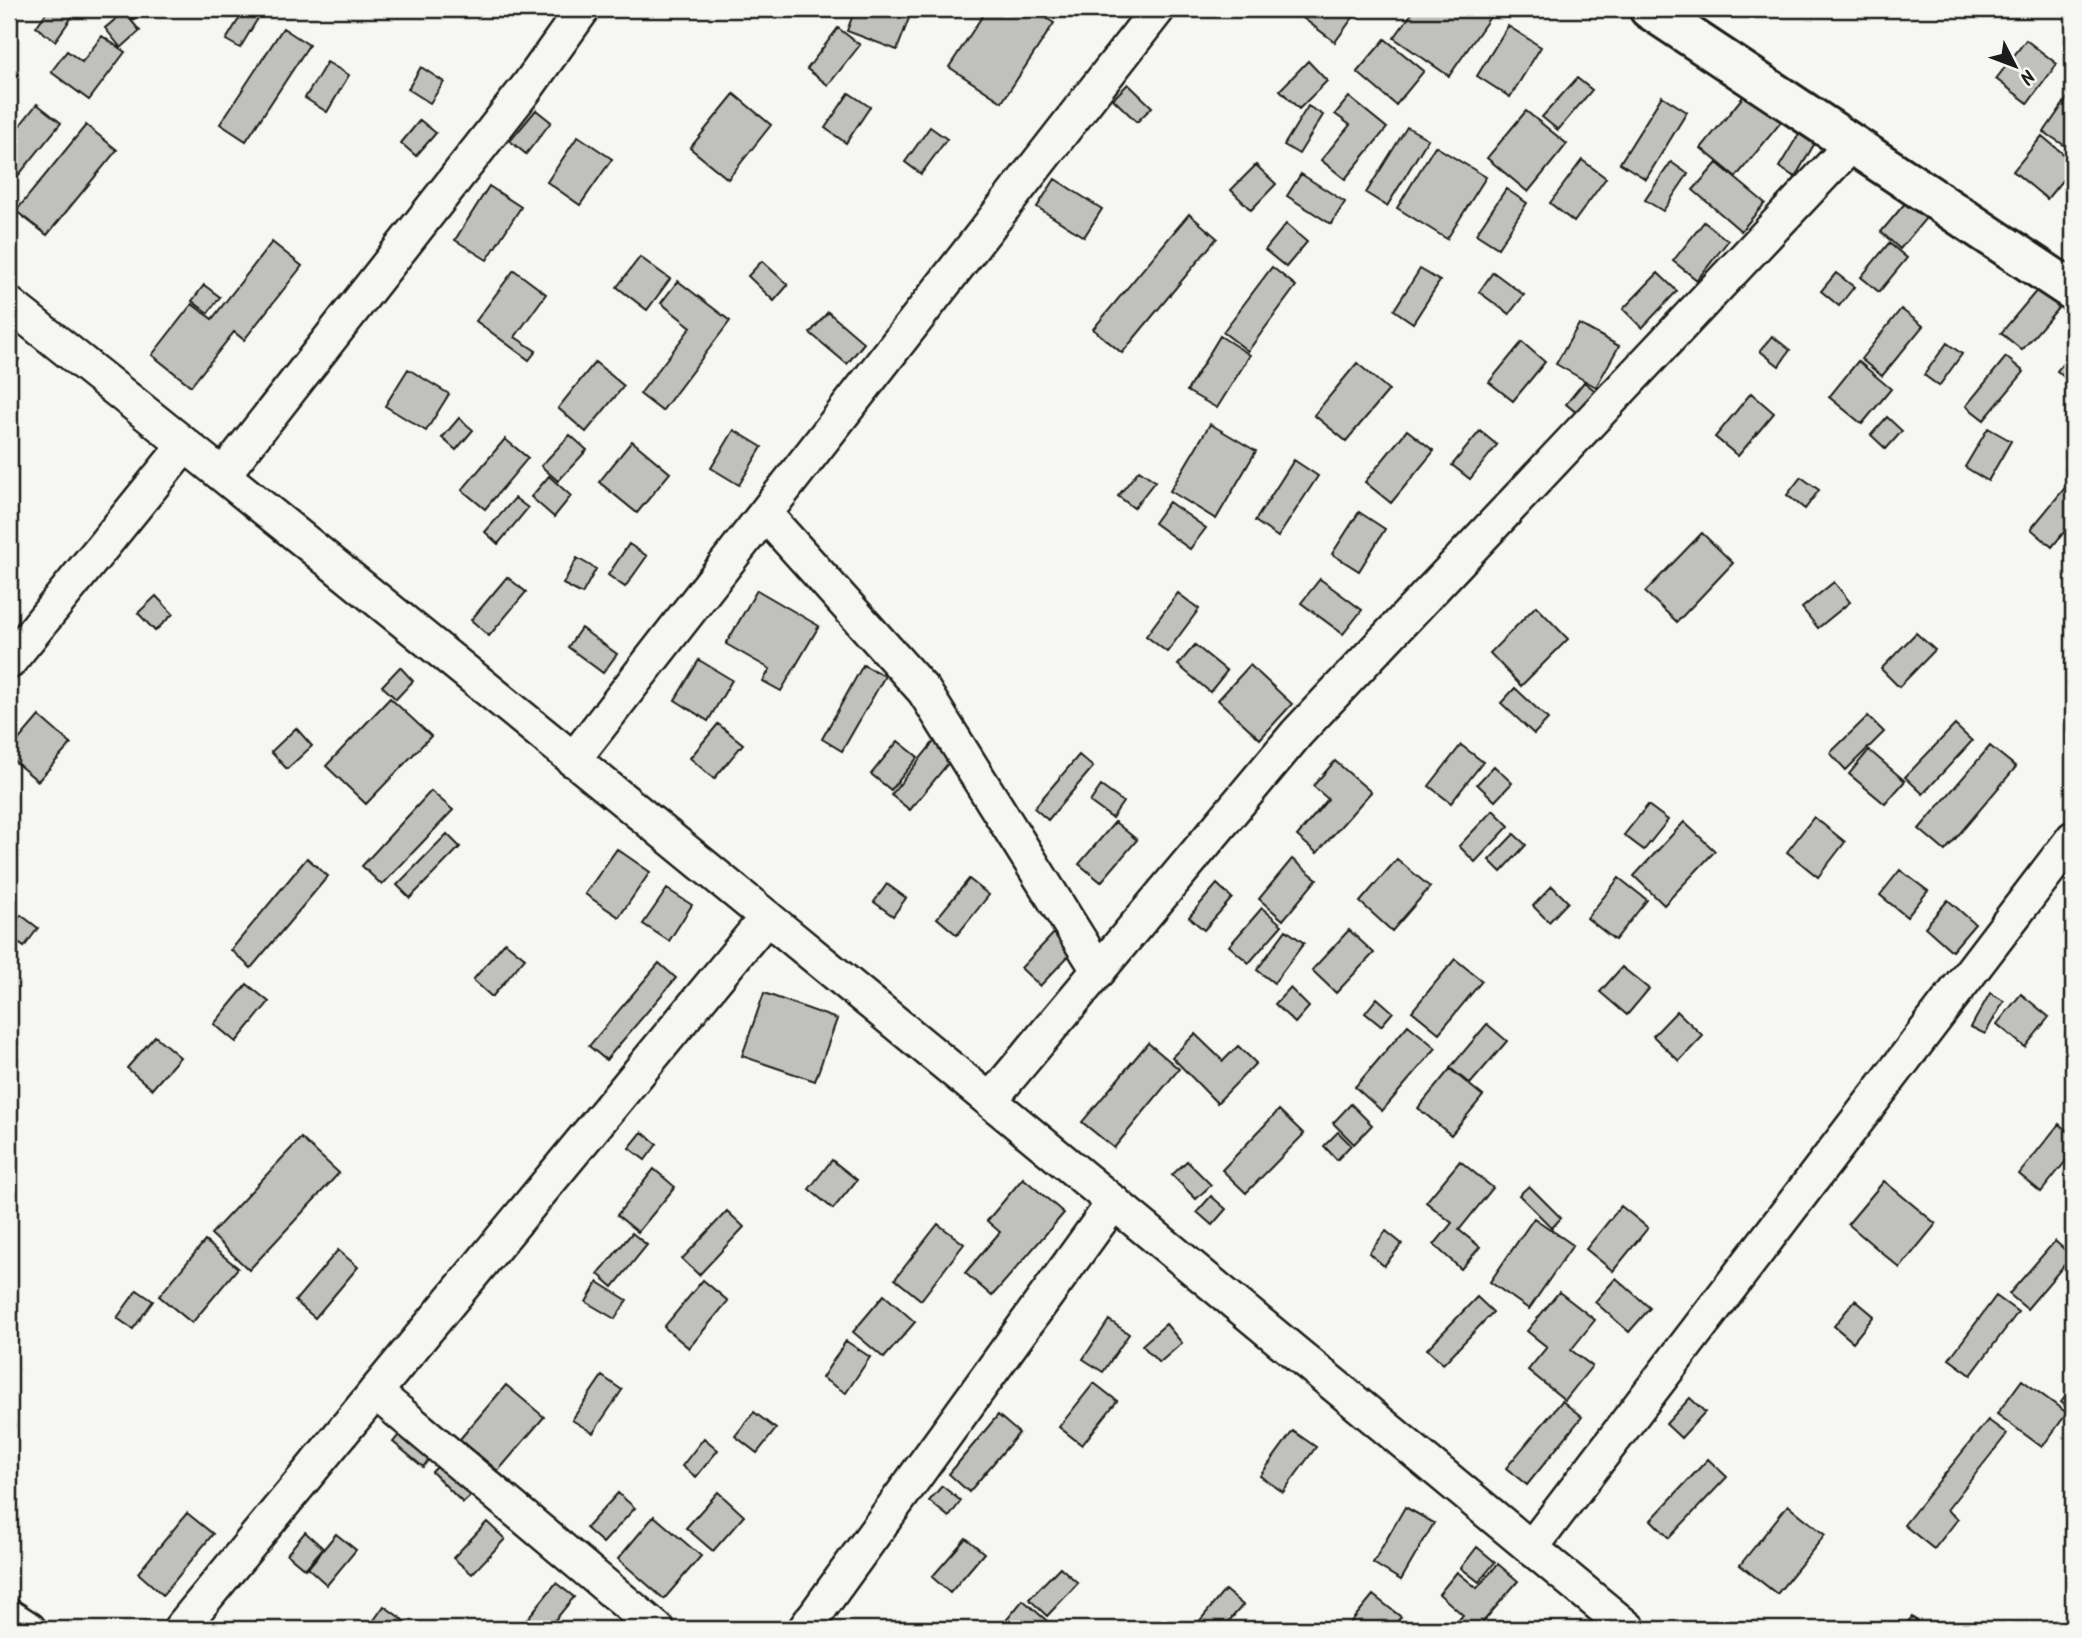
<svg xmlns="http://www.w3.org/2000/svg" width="2082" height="1638" font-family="Kalam,sans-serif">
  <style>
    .building { fill: #c0c0bd; stroke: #1c1c1c; stroke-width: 2 }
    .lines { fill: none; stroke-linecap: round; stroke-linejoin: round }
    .street-casing { stroke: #1c1c1c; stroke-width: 38 }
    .secondary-casing { stroke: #1c1c1c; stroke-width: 44 }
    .street { stroke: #f6f6f2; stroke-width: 33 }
    .secondary { stroke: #f6f6f2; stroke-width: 38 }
  </style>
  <rect width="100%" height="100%" fill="#f6f6f2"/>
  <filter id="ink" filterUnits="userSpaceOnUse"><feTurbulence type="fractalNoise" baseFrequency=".0143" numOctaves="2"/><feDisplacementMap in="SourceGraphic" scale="14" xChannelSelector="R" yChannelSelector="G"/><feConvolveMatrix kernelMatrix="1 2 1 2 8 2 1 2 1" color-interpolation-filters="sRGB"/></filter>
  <g filter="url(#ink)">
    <path class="building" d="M49 9 77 10 55 41 36 27Z
      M121 9H143L134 20Z
      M245 9 263 10 240 48 226 40Z
      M855 9H884L909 18 897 50 847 31Z
      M987 9H1032L1054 23 1002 102 949 67Z
      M1266 9H1282L1277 16Z
      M1303 9H1359L1335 42 1299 15Z
      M1415 9H1479L1490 17 1449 76 1394 38Z
      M124 12 140 31 121 48 105 28Z
      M1508 26 1541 47 1510 97 1477 76Z
      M283 28 309 45 246 141 220 124Z
      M838 28 860 45 828 85 807 69Z
      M102 36 125 52 89 100 51 72 67 51 82 62Z
      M1385 39 1424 71 1396 105 1357 72Z
      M2026 40 2057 64 2028 103 1996 79Z
      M1308 61 1327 81 1299 109 1280 90Z
      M327 62 349 75 327 112 305 98Z
      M421 67 444 82 430 103 408 89Z
      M1577 78 1592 90 1558 130 1542 117Z
      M1128 84 1152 107 1137 122 1113 99Z
      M2073 90V151L2044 132Z
      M1747 92 1782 121 1736 177 1701 148Z
      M849 93 870 107 846 143 825 128Z
      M734 94 771 125 728 179 690 148Z
      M1662 96 1687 112 1646 179 1620 163Z
      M1349 97 1387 128 1345 179 1321 160 1350 125 1335 114Z
      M37 104 61 123 9 187V139Z
      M1308 106 1323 115 1299 154 1284 145Z
      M536 110 551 122 526 154 510 141Z
      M1526 111 1567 144 1528 192 1487 158Z
      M420 120 436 133 416 156 401 143Z
      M86 125 117 150 47 235 16 211Z
      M930 127 947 139 921 174 905 162Z
      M1407 127 1428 139 1387 206 1366 193Z
      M1800 132 1816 141 1795 177 1779 167Z
      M578 136 612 159 580 205 547 182Z
      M2042 136 2073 162V167L2047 199 2013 171Z
      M1435 146 1486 177 1447 239 1397 208Z
      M1582 160 1606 178 1574 222 1550 203Z
      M1671 162 1688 174 1663 211 1645 200Z
      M1717 163 1765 203 1741 231 1693 190Z
      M1256 165 1276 184 1251 210 1231 190Z
      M1301 174 1345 202 1331 224 1287 196Z
      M1055 179 1102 209 1084 237 1037 207Z
      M489 186 521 207 487 260 455 240Z
      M1506 189 1527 203 1498 248 1476 234Z
      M1906 202 1926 218 1900 249 1881 232Z
      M1189 214 1217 238 1122 353 1093 329Z
      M1704 222 1728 241 1697 280 1673 261Z
      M1286 224 1307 242 1286 267 1265 250Z
      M272 242 302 266 244 340 234 332 191 386 152 355 192 304 212 319Z
      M1889 243 1907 258 1879 292 1861 277Z
      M640 257 670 279 647 310 617 287Z
      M762 261 788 285 774 301 748 276Z
      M1272 267 1296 286 1248 351 1223 332Z
      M1420 269 1440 281 1413 323 1394 310Z
      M514 270 546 294 515 337 536 351 529 360 476 321Z
      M1493 272 1524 295 1509 314 1479 292Z
      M1658 273 1677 291 1642 328 1623 309Z
      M1836 273 1854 287 1839 306 1821 291Z
      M678 281 730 321 662 411 640 394 691 327 661 303Z
      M204 285 220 297 208 313 192 301Z
      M2038 289 2059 307 2022 350 2001 333Z
      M1901 309 1923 326 1882 376 1861 359Z
      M828 312 864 343 847 364 810 333Z
      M1579 324 1619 346 1596 387 1556 364Z
      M1220 336 1250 355 1217 408 1187 391Z
      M1772 336 1790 350 1779 366 1760 351Z
      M1522 342 1545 362 1513 401 1489 382Z
      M1947 343 1962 354 1939 386 1924 375Z
      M2073 351V385L2057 371Z
      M9 352 19 359 9 373Z
      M2006 357 2024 372 1984 420 1966 406Z
      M1858 361 1891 389 1862 424 1829 397Z
      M595 362 624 386 586 432 558 408Z
      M1357 363 1389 390 1346 441 1314 415Z
      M408 369 449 394 426 431 385 406Z
      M1584 382 1602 396 1584 419 1566 404Z
      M1751 393 1774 413 1738 456 1715 437Z
      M1887 417 1902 431 1886 449 1871 435Z
      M459 418 473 430 456 450 442 438Z
      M1210 424 1256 451 1216 519 1170 491Z
      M1988 428 2011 441 1988 481 1965 467Z
      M734 430 762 447 739 485 711 468Z
      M1407 430 1434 451 1391 503 1365 482Z
      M1480 431 1497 445 1470 479 1452 465Z
      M570 435 587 450 558 481 541 466Z
      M505 439 528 458 485 509 462 490Z
      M632 441 670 473 637 513 599 482Z
      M1294 460 1318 476 1278 537 1255 521Z
      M1139 470 1155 481 1134 508 1118 496Z
      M549 476 571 496 554 517 531 497Z
      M1801 477 1819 490 1805 509 1787 495Z
      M2073 478V521L2052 547 2031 529Z
      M515 498 528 508 498 544 485 532Z
      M1169 502 1206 528 1190 549 1154 523Z
      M1359 512 1385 529 1359 571 1332 554Z
      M1702 533 1733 563 1677 622 1645 592Z
      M629 544 647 556 625 587 608 575Z
      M577 558 596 569 582 594 563 584Z
      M507 577 526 592 489 636 471 620Z
      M1320 579 1362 610 1343 634 1301 603Z
      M1834 582 1850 602 1818 628 1802 608Z
      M757 590 819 626 781 691 763 681 770 669 726 644Z
      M1178 593 1199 609 1167 652 1146 636Z
      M156 596 173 614 155 631 138 613Z
      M1536 606 1568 639 1521 686 1490 653Z
      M581 628 617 654 603 673 568 647Z
      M1916 633 1935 650 1899 687 1881 669Z
      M1195 645 1227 671 1210 692 1178 665Z
      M699 660 732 680 708 721 675 700Z
      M863 665 885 676 842 751 822 739Z
      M1250 665 1292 704 1260 739 1218 700Z
      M400 667 413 681 396 699 382 686Z
      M1515 688 1548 719 1534 734 1501 703Z
      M390 698 431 736 366 804 326 766Z
      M39 716 71 744 38 781 9 757V751Z
      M1868 716 1884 732 1846 770 1830 753Z
      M718 724 743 744 714 779 690 758Z
      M1955 725 1972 741 1923 794 1905 777Z
      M296 728 312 746 287 769 271 752Z
      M940 734 959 750 910 810 891 795Z
      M898 741 918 757 891 790 871 774Z
      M1461 745 1483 762 1451 803 1429 786Z
      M1990 746 2016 767 1945 851 1919 829Z
      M1869 750 1905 781 1885 804 1849 774Z
      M1079 755 1093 767 1048 820 1034 808Z
      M1335 761 1371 792 1317 853 1297 836 1328 799 1313 786Z
      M1494 766 1512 783 1495 801 1477 784Z
      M1101 786 1123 802 1112 818 1090 802Z
      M431 791 453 810 382 885 362 866Z
      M1648 805 1668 820 1644 850 1624 835Z
      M1493 810 1509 826 1475 862 1459 846Z
      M1814 817 1845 842 1818 877 1787 852Z
      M1115 822 1137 840 1101 882 1079 864Z
      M1684 822 1715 851 1664 905 1634 876Z
      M447 834 460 847 410 898 397 885Z
      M1514 834 1526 845 1501 872 1489 860Z
      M617 849 650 872 619 917 585 894Z
      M307 858 328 876 251 968 231 950Z
      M1292 859 1317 879 1283 920 1259 899Z
      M1397 859 1430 887 1392 931 1360 902Z
      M1900 870 1928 891 1907 917 1880 895Z
      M1619 878 1647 900 1615 940 1587 918Z
      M969 879 989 895 957 935 937 918Z
      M887 884 906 898 893 916 874 902Z
      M1217 884 1232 898 1204 930 1189 917Z
      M1552 886 1568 902 1549 922 1533 906Z
      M667 889 692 905 669 941 643 924Z
      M1948 900 1975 924 1952 951 1925 927Z
      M1262 908 1282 925 1249 963 1229 946Z
      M21 915 38 928 24 947 9 936V930Z
      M1058 929 1077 947 1040 986 1021 968Z
      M1286 930 1304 943 1274 983 1257 970Z
      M1349 930 1374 953 1336 993 1312 970Z
      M505 942 525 958 492 997 473 980Z
      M1455 959 1482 981 1439 1033 1412 1011Z
      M659 963 676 978 606 1060 589 1046Z
      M1622 967 1649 989 1627 1015 1600 992Z
      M247 984 269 1002 236 1042 214 1024Z
      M1290 988 1309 1007 1295 1023 1275 1004Z
      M764 993 837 1019 815 1081 742 1056Z
      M1990 993 2004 1001 1985 1034 1971 1027Z
      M2021 994 2049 1017 2025 1047 1997 1024Z
      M1377 998 1393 1012 1381 1026 1365 1013Z
      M1677 1011 1703 1036 1679 1061 1653 1036Z
      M1487 1024 1507 1041 1470 1084 1450 1068Z
      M1408 1025 1436 1048 1382 1111 1355 1087Z
      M1195 1034 1223 1061 1238 1046 1256 1063 1217 1103 1172 1057Z
      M155 1036 180 1057 152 1089 127 1068Z
      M1148 1043 1179 1069 1114 1148 1082 1122Z
      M1450 1069 1483 1096 1451 1135 1418 1108Z
      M1351 1104 1372 1125 1354 1144 1333 1123Z
      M1279 1110 1304 1134 1246 1193 1222 1170Z
      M2059 1124 2073 1136V1152L2041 1192 2019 1174Z
      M642 1132 657 1144 645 1160 629 1148Z
      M1338 1132 1351 1145 1337 1160 1324 1146Z
      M301 1138 339 1173 249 1270 211 1234Z
      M832 1160 857 1180 833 1209 809 1189Z
      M1187 1161 1211 1185 1196 1199 1172 1175Z
      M1460 1161 1493 1188 1459 1230 1480 1247 1461 1269 1434 1245 1452 1223 1426 1202Z
      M654 1169 675 1187 638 1232 617 1215Z
      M1023 1178 1064 1213 992 1296 965 1273 1000 1232 987 1221Z
      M1884 1181 1936 1224 1900 1268 1848 1224Z
      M1529 1186 1561 1218 1552 1228 1519 1195Z
      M1211 1196 1226 1209 1212 1225 1197 1212Z
      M1621 1206 1648 1228 1613 1271 1586 1249Z
      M727 1211 744 1227 699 1275 682 1259Z
      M1534 1218 1573 1245 1529 1309 1490 1282Z
      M938 1224 964 1244 921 1300 895 1279Z
      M1386 1231 1402 1244 1384 1266 1369 1253Z
      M632 1233 647 1245 613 1287 598 1274Z
      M205 1241 238 1268 192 1323 159 1296Z
      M2055 1241 2072 1256 2027 1309 2009 1294Z
      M338 1250 358 1267 315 1318 295 1301Z
      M1616 1278 1650 1308 1629 1332 1595 1302Z
      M703 1280 728 1301 689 1348 664 1327Z
      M598 1282 627 1300 615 1319 586 1302Z
      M137 1290 153 1301 133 1329 117 1318Z
      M1559 1292 1595 1320 1571 1350 1592 1366 1565 1400 1528 1370 1547 1347 1527 1331Z
      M884 1295 915 1322 884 1358 853 1332Z
      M1996 1296 2018 1312 1971 1375 1949 1359Z
      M1477 1297 1493 1312 1443 1364 1427 1349Z
      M1855 1300 1874 1316 1853 1342 1834 1326Z
      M1109 1320 1129 1334 1103 1372 1083 1359Z
      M1166 1324 1182 1343 1159 1363 1142 1345Z
      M846 1341 870 1357 846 1393 822 1378Z
      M602 1376 622 1390 593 1433 572 1420Z
      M2022 1380 2067 1413 2042 1447 1997 1414Z
      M1094 1383 1117 1401 1082 1445 1059 1427Z
      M506 1385 544 1417 498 1471 460 1439Z
      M2073 1387V1412L2061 1402Z
      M1690 1398 1705 1412 1681 1438 1666 1424Z
      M1562 1401 1582 1417 1527 1485 1506 1468Z
      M754 1412 776 1429 757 1453 735 1436Z
      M998 1415 1019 1433 969 1492 949 1474Z
      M1988 1420 2007 1434 1947 1510 1958 1519 1934 1549 1904 1525Z
      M403 1430 432 1455 423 1467 393 1442Z
      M1293 1431 1316 1447 1283 1492 1260 1476Z
      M704 1438 718 1450 696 1477 682 1466Z
      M1708 1459 1727 1477 1669 1538 1651 1520Z
      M444 1460 475 1492 463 1503 432 1472Z
      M942 1486 961 1501 949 1517 929 1501Z
      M718 1492 744 1516 713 1551 686 1528Z
      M618 1493 635 1508 603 1543 586 1528Z
      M1788 1505 1825 1535 1777 1594 1740 1565Z
      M1405 1507 1434 1523 1401 1580 1373 1563Z
      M187 1513 213 1534 163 1595 138 1573Z
      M654 1516 701 1556 664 1599 618 1559Z
      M487 1522 505 1539 472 1574 453 1558Z
      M305 1532 323 1548 305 1569 287 1554Z
      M336 1534 356 1550 327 1585 308 1568Z
      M966 1538 984 1553 950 1593 932 1577Z
      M1477 1547 1495 1562 1479 1582 1461 1568Z
      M1498 1564 1518 1581 1477 1629H1451L1463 1615 1439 1594 1457 1572 1477 1588Z
      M1060 1567 1078 1583 1047 1616 1029 1599Z
      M556 1583 574 1597 548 1629H519Z
      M1225 1590 1243 1605 1222 1629H1193Z
      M1373 1595 1401 1617 1391 1629H1345Z
      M1023 1600 1054 1627 1052 1629H999Z
      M384 1606 406 1622 400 1629H380L372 1623Z
      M1912 1617 1927 1629H1902Z"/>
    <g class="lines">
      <g class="street-casing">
        <path id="street" d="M9 304C555 739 1092 1184 1629 1629
          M223 475 528 86 583 9
          M765 514 924 691 1099 971
          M9 662 185 445
          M573 760 1158 9
          M991 1099 1297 733 1852 144
          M375 1392 657 1629
          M1531 1548 2073 838
          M9 1616 29 1629
          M180 1629 767 917
          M805 1629 1114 1202"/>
      </g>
      <g class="secondary-casing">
        <path id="secondary" d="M1649 9 2073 291"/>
      </g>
      <use href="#street" class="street"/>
      <use href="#secondary" class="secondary"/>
    </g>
  </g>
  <rect width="2082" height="1638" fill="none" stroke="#f6f6f2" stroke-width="35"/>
  <rect x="18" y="18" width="2047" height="1603" fill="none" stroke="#1c1c1c" stroke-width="2.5" filter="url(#ink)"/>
  <g transform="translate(2015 66) rotate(132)" stroke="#f6f6f2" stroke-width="5" paint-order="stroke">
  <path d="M0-5L12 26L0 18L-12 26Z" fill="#1c1c1c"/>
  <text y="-10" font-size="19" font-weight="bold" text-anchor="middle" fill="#1c1c1c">N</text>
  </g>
</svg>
